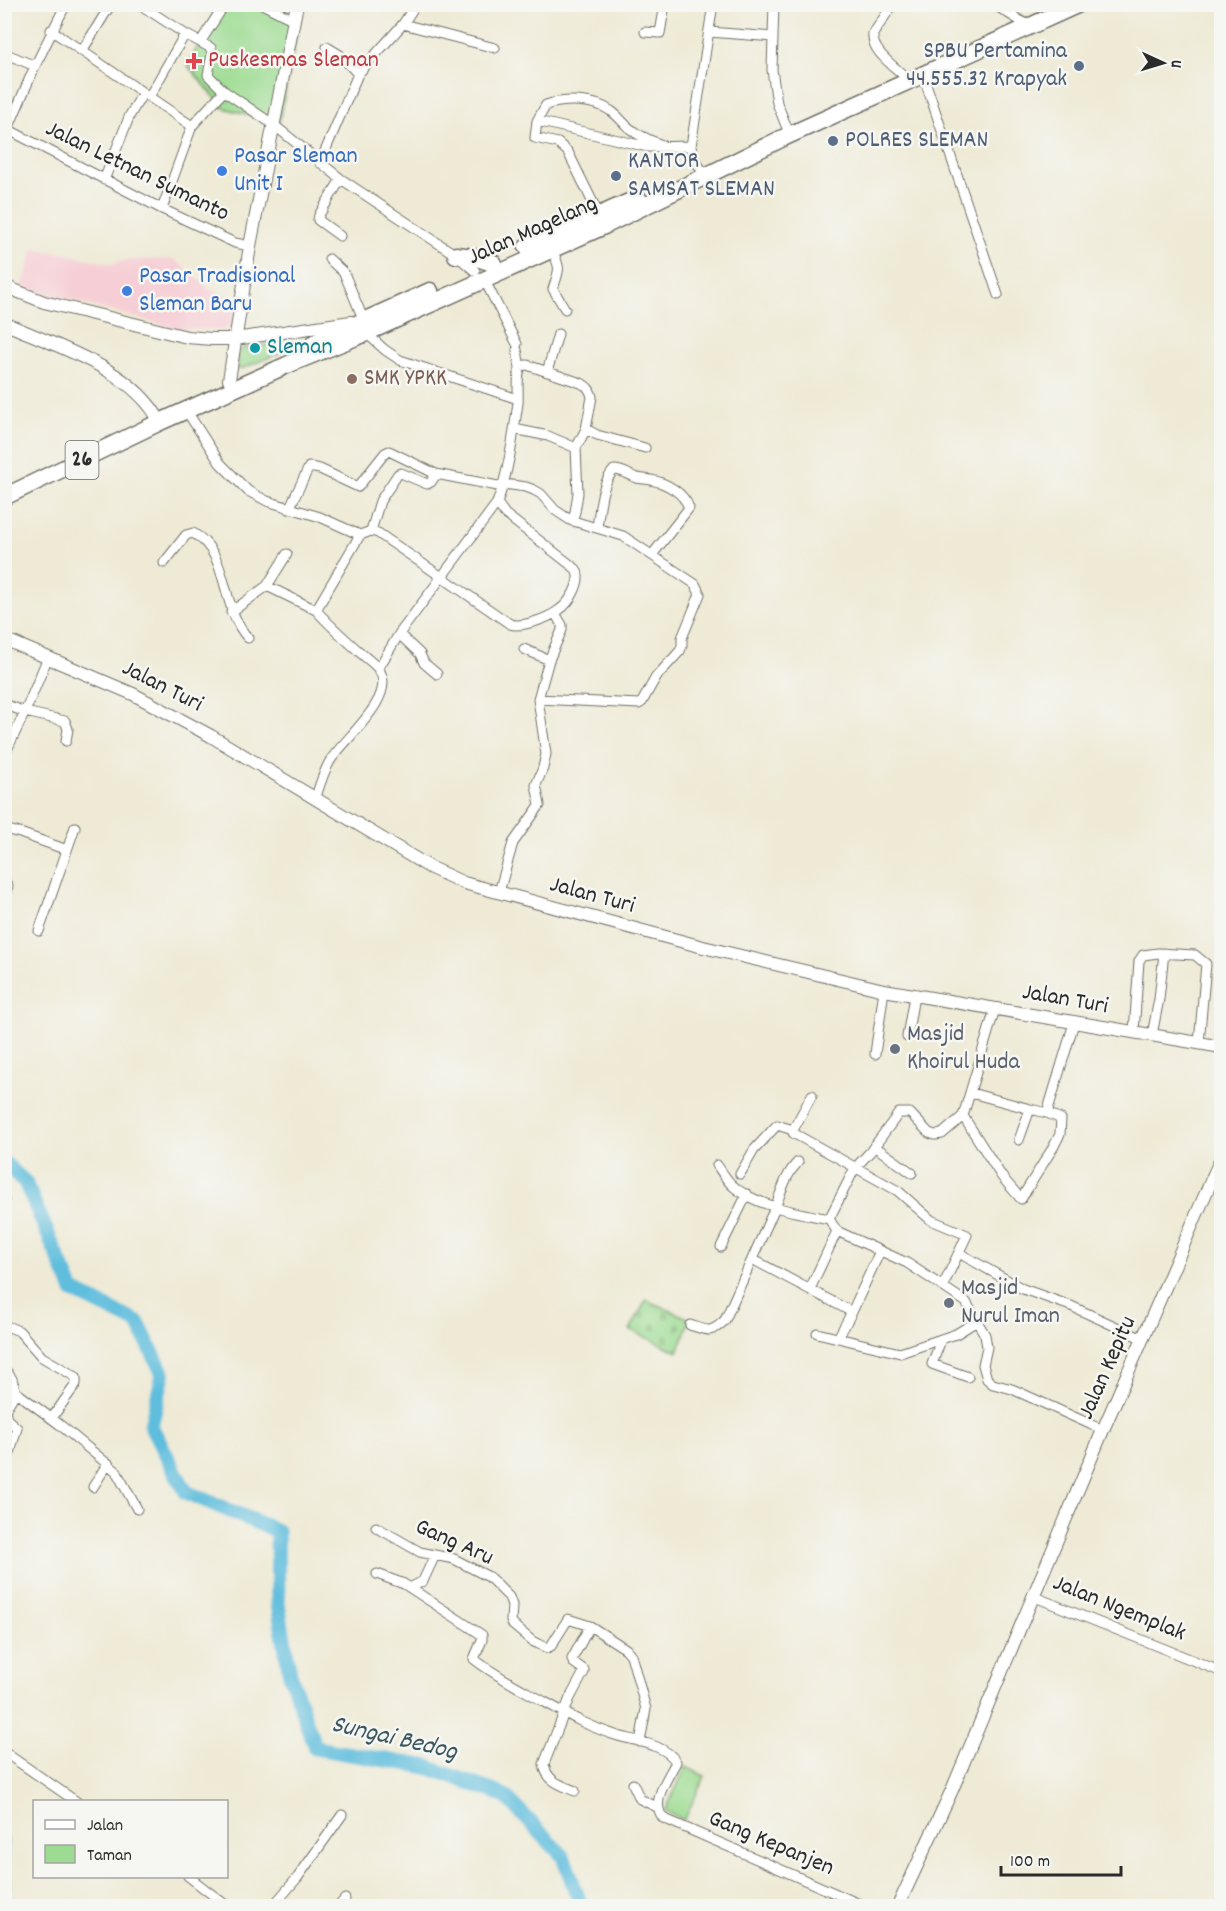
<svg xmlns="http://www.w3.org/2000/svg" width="1226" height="1911" font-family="Dekko,sans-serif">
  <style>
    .built { fill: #f6cfd6 }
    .cemetery { fill: url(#cemetery-stones); stroke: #64835e; stroke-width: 1.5 }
    .park { fill: #9cdb91; stroke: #64835e; stroke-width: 1.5 }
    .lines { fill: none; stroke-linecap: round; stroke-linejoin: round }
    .stream { stroke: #5fbddd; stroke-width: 2 }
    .river { stroke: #5fbddd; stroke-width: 15 }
    .street-casing { stroke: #6f6e66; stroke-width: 11 }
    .secondary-casing { stroke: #6f6e66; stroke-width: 14 }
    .highway-casing { stroke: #6f6e66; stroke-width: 19 }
    .street { stroke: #fff; stroke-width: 9 }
    .secondary { stroke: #fff; stroke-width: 12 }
    .highway { stroke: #fff; stroke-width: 16 }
    .health-dot { fill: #e0444e; stroke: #f6f6f2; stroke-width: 2 }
    .service-dot { fill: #5c6f8a; stroke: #f6f6f2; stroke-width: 2 }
    .shop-dot { fill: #3f7fe0; stroke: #f6f6f2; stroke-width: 2 }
    .culture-dot { fill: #0f9aa8; stroke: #f6f6f2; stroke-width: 2 }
    .education-dot { fill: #8d6e63; stroke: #f6f6f2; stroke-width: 2 }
    .worship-dot { fill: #6b7280; stroke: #f6f6f2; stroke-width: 2 }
    .labels { text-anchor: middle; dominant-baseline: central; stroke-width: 5; stroke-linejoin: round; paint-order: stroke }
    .shield { fill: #f6f6f2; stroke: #686867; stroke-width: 1.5 }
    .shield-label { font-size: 22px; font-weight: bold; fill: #2b2b2b }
    .service-label { font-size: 24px; fill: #4e5e75; stroke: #f6f6f2; text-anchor: start }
    .health-label { font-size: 24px; fill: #be3a42; stroke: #f6f6f2; text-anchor: start }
    .shop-label { font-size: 24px; fill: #366cbe; stroke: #f6f6f2; text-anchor: start }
    .street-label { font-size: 24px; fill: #2b2b2b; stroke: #f6f6f2 }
    .culture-label { font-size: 24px; fill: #0d838f; stroke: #f6f6f2; text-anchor: start }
    .education-label { font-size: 24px; fill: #785e54; stroke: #f6f6f2; text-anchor: start }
    .worship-label { font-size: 24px; fill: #5b616d; stroke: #f6f6f2; text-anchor: start }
    .water-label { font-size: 26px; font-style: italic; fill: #3b5760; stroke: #f6f6f2 }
  </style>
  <defs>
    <pattern id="cemetery-stones" width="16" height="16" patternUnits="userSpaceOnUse" patternTransform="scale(1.5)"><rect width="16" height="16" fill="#9cdb91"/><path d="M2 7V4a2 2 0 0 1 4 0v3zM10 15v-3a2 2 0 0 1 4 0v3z" fill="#87bc7d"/></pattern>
  </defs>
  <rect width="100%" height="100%" fill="#f6f6f2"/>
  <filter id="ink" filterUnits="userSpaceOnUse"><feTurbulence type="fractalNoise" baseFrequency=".0167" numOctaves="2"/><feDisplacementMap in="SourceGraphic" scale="12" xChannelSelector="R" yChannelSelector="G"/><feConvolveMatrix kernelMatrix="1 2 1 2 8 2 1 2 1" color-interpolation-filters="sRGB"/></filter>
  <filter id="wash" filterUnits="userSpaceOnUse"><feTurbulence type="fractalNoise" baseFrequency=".008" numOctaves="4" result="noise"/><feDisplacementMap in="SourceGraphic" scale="24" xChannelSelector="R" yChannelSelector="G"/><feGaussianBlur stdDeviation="1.35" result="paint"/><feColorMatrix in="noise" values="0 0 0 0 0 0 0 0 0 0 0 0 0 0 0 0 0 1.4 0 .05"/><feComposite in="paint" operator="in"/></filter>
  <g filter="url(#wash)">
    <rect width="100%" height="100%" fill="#eeead5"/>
    <path class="built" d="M34 249 61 253 112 264 126 260 174 259 210 289 222 294 238 297 232 326 223 330 178 329 22 287Z"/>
    <path class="cemetery" d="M646 1300 690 1319 678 1352 630 1330Z"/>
    <path class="park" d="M218 5H275L300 17 279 123 224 108 188 66Z
      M297 339 300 342V345L241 369 237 368 239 351 241 349Z
      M686 1767 705 1776 684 1820 665 1811Z"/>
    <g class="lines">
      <path class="stream" d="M4 1837 7 1838 10 1889 4 1904"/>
      <path class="river" d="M4 1163 25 1182 73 1291 138 1323 163 1374 151 1426 186 1492 277 1531 278 1604 290 1674 315 1748 428 1767 505 1796 563 1856 581 1906"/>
    </g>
  </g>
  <g filter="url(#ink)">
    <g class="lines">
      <g class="street-casing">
        <path id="street" d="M139 4 185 34 211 48 212 54 208 75 224 91 192 126 162 209
          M262 4 294 20
          M774 4 772 70 777 103 787 128
          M893 4 873 34C871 51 893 65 904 76
          M993 4 1024 23
          M403 24 495 48
          M51 30 192 126
          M645 32 660 33 665 4
          M709 32 773 37
          M201 41 225 4
          M327 47 340 55 358 74
          M82 51 111 4
          M4 53 35 66
          M923 75 998 295
          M224 91 274 125 341 179 456 255 475 271
          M149 97 185 34
          M537 121 648 147 691 146
          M9 130 162 209 235 243 250 246
          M4 138 35 66 66 4
          M320 163 358 74 403 24 416 4
          M701 169 694 159 691 146 713 4
          M104 180 130 115 143 93
          M599 215 568 152 558 143 535 138 537 121 546 105C565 99 594 99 611 111 619 116 624 125 632 130 640 137 652 141 662 145
          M340 236 318 220 319 215 341 179
          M552 249C561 271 560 267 553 289L565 309
          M329 259 344 273 364 321
          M484 279 517 344
          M366 333 385 350 400 360 518 399
          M517 350 520 368
          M547 372 558 334
          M186 410 220 463 248 491 267 501 320 517 360 535 371 531 378 533 510 624C522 628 549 618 559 610 570 603 583 581 576 569L505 514 497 503C509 471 513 437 518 403 519 391 516 378 521 366L527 365 581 383C588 387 590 389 592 397L586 429 576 448 578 493 575 512 572 521
          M514 429 548 436 576 448
          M586 429 597 435 645 448
          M504 484 526 487 534 490 541 494 555 510 570 520 623 536 695 584 700 594 682 638V646L680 651 656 677 642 702 639 704 538 699
          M289 509 309 467 320 469 358 487 385 453 389 451 436 474
          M597 527C600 509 601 483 614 470 624 470 628 475 637 478 642 479 647 479 651 480 667 483 684 493 689 508L652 555
          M371 531 380 501 398 474 401 473 427 484 431 482 436 474 503 487
          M164 563 186 535 193 533C230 553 220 608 248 638
          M267 586 316 610
          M231 612 267 586 287 554
          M399 634 420 654 424 663 437 674
          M524 649 549 660
          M378 669 399 634 497 503
          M4 704 25 712 48 657
          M4 756 25 712 65 721 68 729 66 741
          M315 800C319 787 323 773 330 761 343 740 398 697 379 670 375 664 367 659 362 654 346 640 330 626 316 610L360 535
          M4 829 20 833 67 850
          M4 880 8 886 4 896
          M499 892 513 843 540 805 536 785 543 768 546 754 538 699 549 660 562 630V625L555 613
          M39 931 75 827
          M1134 1032 1139 961 1143 955 1158 953 1195 955 1206 964 1199 1043
          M1152 1035 1159 999 1164 953
          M907 1037 914 996
          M875 1054 884 990
          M971 1093 1030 1109 1019 1140
          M812 1095 793 1130V1133L898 1191 931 1220 967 1235 943 1286
          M1030 1109 1047 1113 1074 1023
          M963 1116 1002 1177 1021 1199 1054 1146 1060 1134 1061 1119 1047 1113
          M874 1146 912 1173
          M717 1165C721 1171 726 1179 731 1184 753 1206 800 1213 829 1219L837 1231 907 1263 966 1302 985 1335 987 1347 983 1365 987 1379 993 1384 1012 1389 1103 1430
          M740 1174 754 1150 777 1125 793 1130
          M4 1200V1203
          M829 1219 855 1168 870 1152 899 1113H910L929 1133 935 1135 942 1134 963 1116 995 1009
          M721 1247 747 1194
          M959 1253 1023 1289 1071 1306 1143 1339
          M752 1259 852 1312
          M810 1289 837 1231
          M4 1325 19 1331 42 1357 76 1377V1384L52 1418
          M690 1325C708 1331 711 1334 725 1320 741 1284 757 1248 773 1212 781 1195 784 1176 798 1162
          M817 1333 900 1353 956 1334 977 1321
          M838 1338 852 1312 880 1251
          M941 1340 932 1364 968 1377
          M4 1368 12 1379 16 1392 59 1424 116 1471 137 1509
          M10 1453 17 1428 7 1419 5 1410 16 1392
          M93 1487 108 1463
          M376 1527 420 1552 454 1559 489 1577 509 1597 512 1605 511 1621 513 1625 532 1641 547 1648 551 1646 568 1619 590 1626 572 1659 573 1662 584 1670V1672L570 1698 544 1764C546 1781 561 1785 575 1791
          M377 1574 404 1584 482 1635V1640L474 1659C493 1674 514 1685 534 1696 563 1712 586 1726 618 1736 636 1741 667 1745 676 1762 668 1778 650 1801 663 1818L864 1906
          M410 1588 423 1581 435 1555
          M1035 1597 1222 1672
          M590 1626 626 1649 631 1655 646 1709 640 1742
          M4 1752 77 1802
          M633 1784 640 1799 657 1807
          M188 1876 227 1906
          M273 1906 298 1877 342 1815
          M339 1906 345 1899"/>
      </g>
      <g class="secondary-casing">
        <path id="secondary" d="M4 286 44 302 187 337 212 339H235L351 322
          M4 323C56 346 133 369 160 422
          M229 380 250 246 297 4
          M4 639 133 694 211 736 431 868 464 883 703 947 884 990 1222 1047
          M898 1906 952 1790 1103 1430 1222 1156"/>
      </g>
      <g class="highway-casing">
        <path id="highway" d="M527 247 638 198
          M456 255 474 257 493 263
          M314 343 430 291
          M4 497 160 422 287 365 366 333 604 226 785 137 1079 4"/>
      </g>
      <use href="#street" class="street"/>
      <use href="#secondary" class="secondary"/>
      <use href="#highway" class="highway"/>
    </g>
  </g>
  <path class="health-dot" d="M191 52h6v6h6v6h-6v6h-6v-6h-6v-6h6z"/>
  <g class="service-dot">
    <circle cx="1079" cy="66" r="6"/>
    <circle cx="833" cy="141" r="6"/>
    <circle cx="616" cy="176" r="6"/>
  </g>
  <g class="shop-dot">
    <circle cx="222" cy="171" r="6"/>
    <circle cx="127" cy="291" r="6"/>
  </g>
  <circle class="culture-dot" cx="255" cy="348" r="6"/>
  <circle class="education-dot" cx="352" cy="379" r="6"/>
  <g class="worship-dot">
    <circle cx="895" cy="1049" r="6"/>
    <circle cx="949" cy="1303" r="6"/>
  </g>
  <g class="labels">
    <rect class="shield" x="65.5" y="441" width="33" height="38" rx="4.5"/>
    <g class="shield-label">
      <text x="82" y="460">26</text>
    </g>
    <g class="service-label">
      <text x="1067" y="52" text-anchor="end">SPBU Pertamina<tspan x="1067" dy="28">44.555.32 Krapyak</tspan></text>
      <text x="845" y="141">POLRES SLEMAN</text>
      <text x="628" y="162">KANTOR<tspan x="628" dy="28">SAMSAT SLEMAN</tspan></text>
    </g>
    <g class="health-label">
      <text x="208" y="61">Puskesmas Sleman</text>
    </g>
    <g class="shop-label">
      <text x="234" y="157">Pasar Sleman<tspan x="234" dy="28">Unit I</tspan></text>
      <text x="139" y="277">Pasar Tradisional<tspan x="139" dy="28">Sleman Baru</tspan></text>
    </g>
    <g class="street-label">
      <text transform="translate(137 172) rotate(26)">Jalan Letnan Sumanto</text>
      <text transform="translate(533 231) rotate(-24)">Jalan Magelang</text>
      <text transform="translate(162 687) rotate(27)">Jalan Turi</text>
      <text transform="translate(592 896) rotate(15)">Jalan Turi</text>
      <text transform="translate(1065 1000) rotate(10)">Jalan Turi</text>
      <text transform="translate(1108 1368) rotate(-66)">Jalan Kepitu</text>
      <text transform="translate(454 1543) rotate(24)">Gang Aru</text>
      <text transform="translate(1119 1609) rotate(22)">Jalan Ngemplak</text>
      <text transform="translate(771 1844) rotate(23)">Gang Kepanjen</text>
    </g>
    <g class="culture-label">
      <text x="267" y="348">Sleman</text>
    </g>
    <g class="education-label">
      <text x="364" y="379">SMK YPKK</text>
    </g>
    <g class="worship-label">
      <text x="907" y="1035">Masjid<tspan x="907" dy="28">Khoirul Huda</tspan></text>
      <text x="961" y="1289">Masjid<tspan x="961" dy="28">Nurul Iman</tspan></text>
    </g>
    <g class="water-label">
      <text transform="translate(394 1739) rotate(13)">Sungai Bedog</text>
    </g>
  </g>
  <rect width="1226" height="1911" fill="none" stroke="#f6f6f2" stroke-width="24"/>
  <rect x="33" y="1800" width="195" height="78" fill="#f6f6f2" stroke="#a5a5a2" stroke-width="1.5"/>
  <rect x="45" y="1820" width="30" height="9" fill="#ffffff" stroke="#a5a5a2" stroke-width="1.5"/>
  <text x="87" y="1830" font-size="18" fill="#2b2b2b">Jalan</text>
  <rect x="45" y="1845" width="30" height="18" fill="#9cdb91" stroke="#a5a5a2" stroke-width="1.5"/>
  <text x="87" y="1860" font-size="18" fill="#2b2b2b">Taman</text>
  <g transform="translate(1163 63) rotate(94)" stroke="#f6f6f2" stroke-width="4.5" paint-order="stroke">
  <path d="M0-4.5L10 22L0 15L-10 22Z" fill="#2b2b2b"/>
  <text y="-9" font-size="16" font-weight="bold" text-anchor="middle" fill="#2b2b2b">U</text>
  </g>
  <path d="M1001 1866v9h120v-9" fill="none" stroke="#2b2b2b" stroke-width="3"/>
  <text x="1010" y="1866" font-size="18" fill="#2b2b2b" stroke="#f6f6f2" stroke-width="4.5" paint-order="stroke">100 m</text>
</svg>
